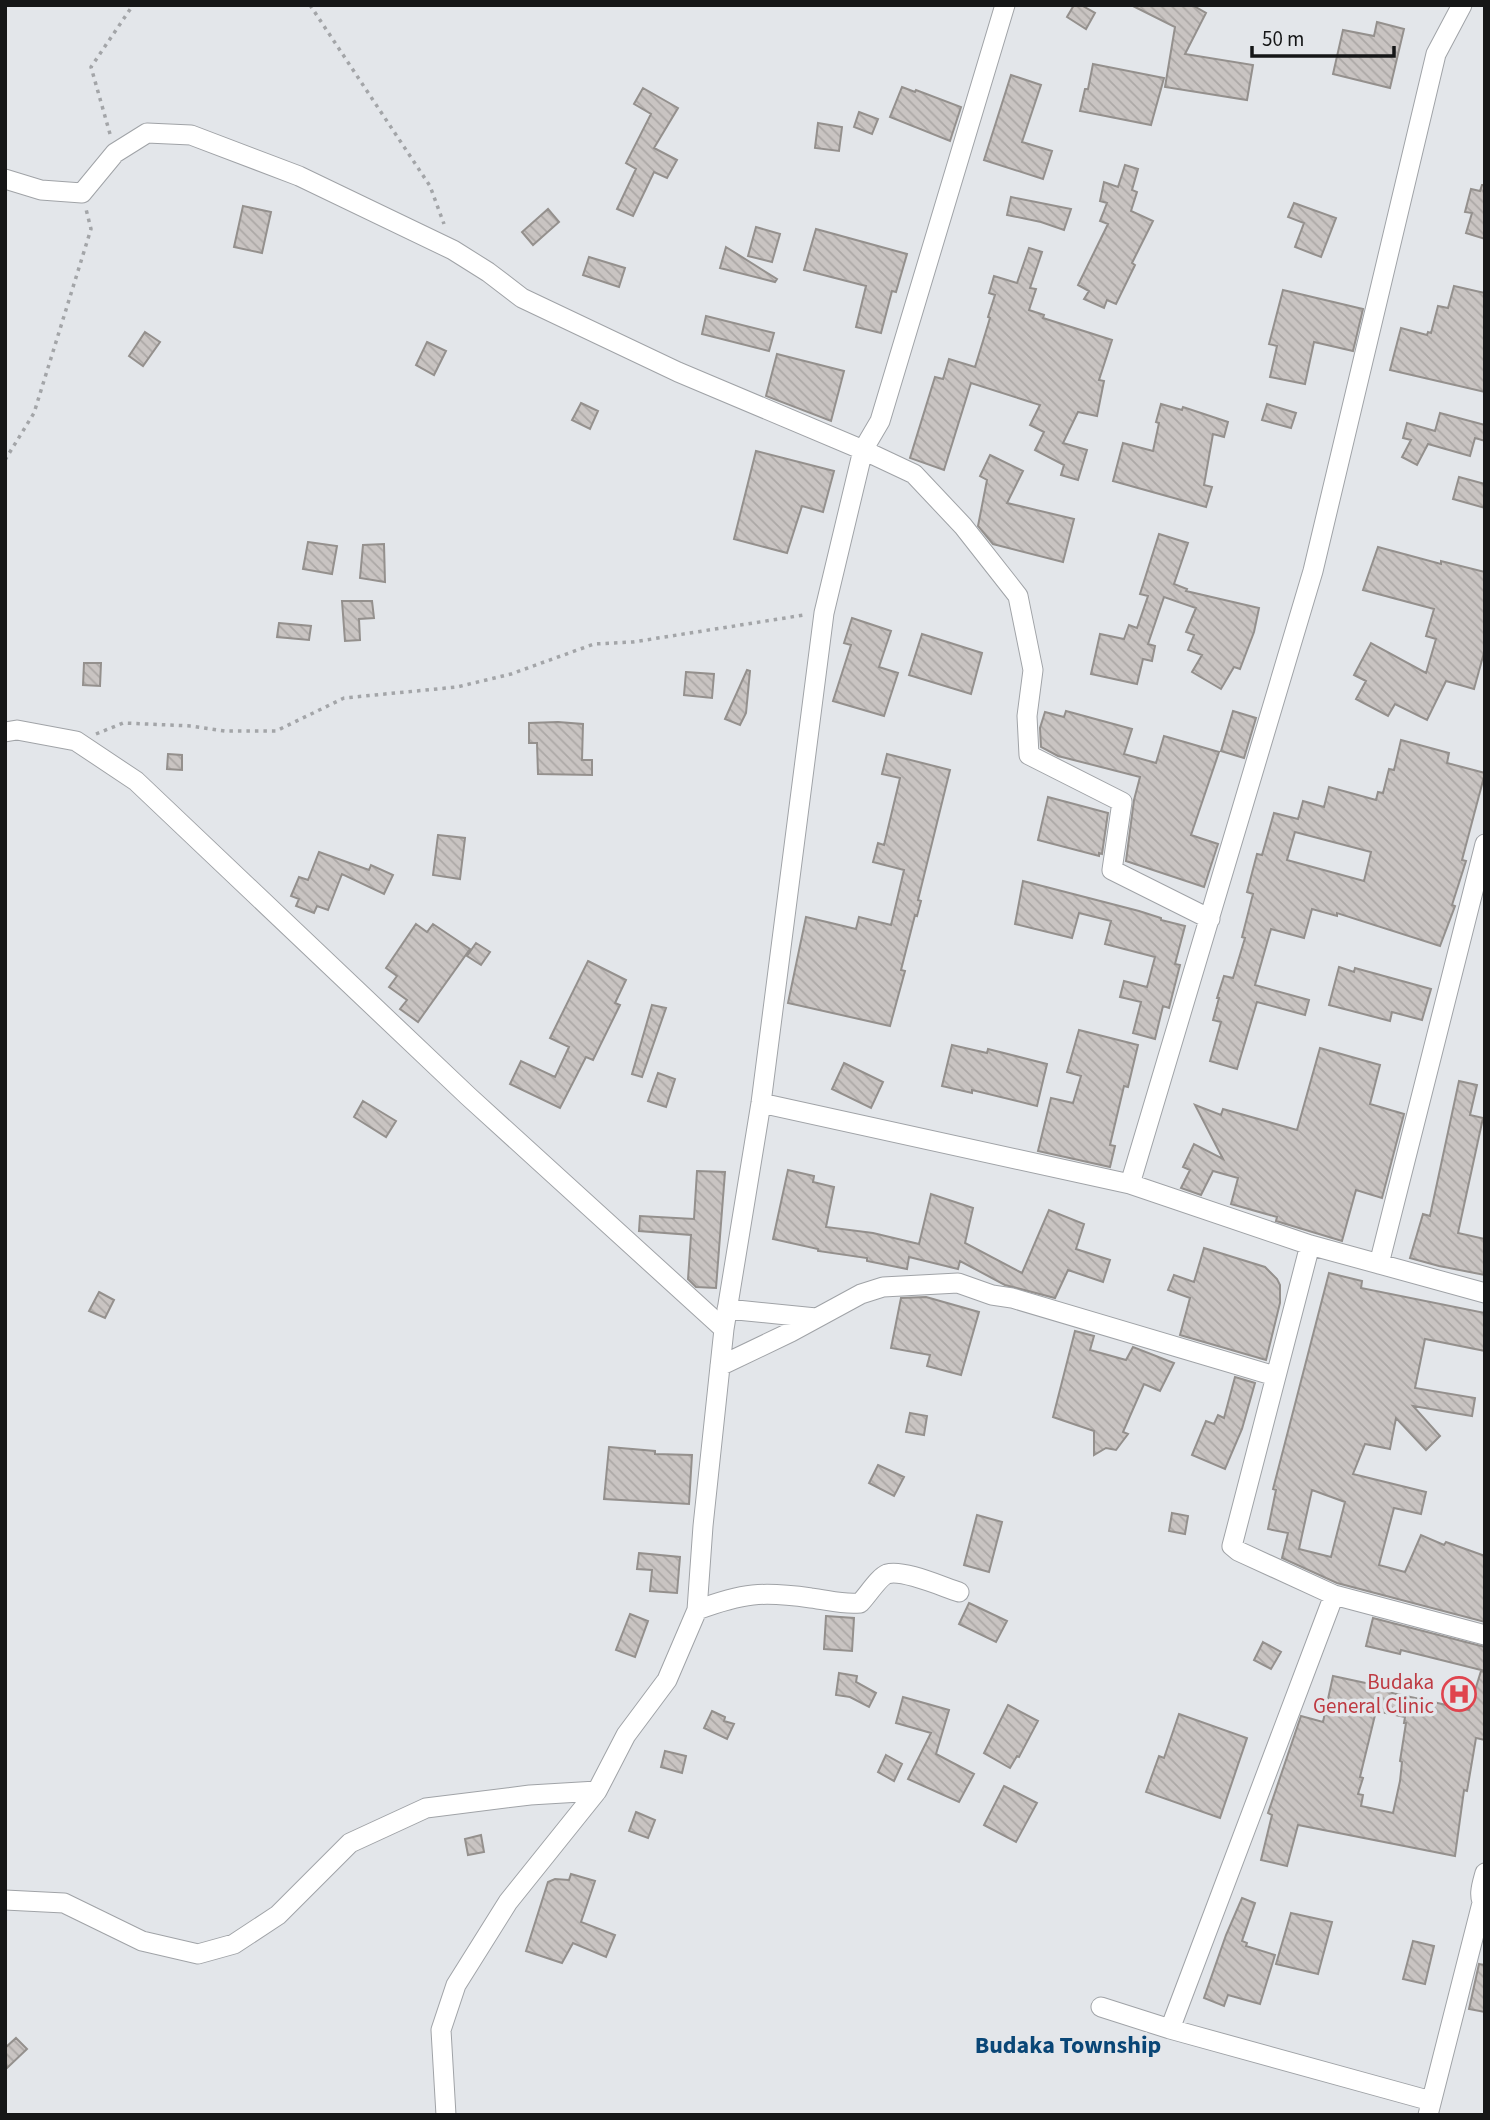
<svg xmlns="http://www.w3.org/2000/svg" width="1490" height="2120" font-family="'Source Sans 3',sans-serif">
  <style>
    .building { fill: url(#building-back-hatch); stroke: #94908d; stroke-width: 2; fill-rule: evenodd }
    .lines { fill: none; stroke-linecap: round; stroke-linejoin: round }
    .minor-casing { stroke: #a0a3a7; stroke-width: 21 }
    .path { stroke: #a3a5a8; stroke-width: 3.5; stroke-dasharray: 3.5 5; stroke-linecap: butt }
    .minor { stroke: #fff; stroke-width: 19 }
    .labels { text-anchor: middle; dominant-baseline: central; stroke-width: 7; stroke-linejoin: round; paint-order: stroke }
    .health-label { font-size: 21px; fill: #be3a42; stroke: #e3e6ea; text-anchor: end }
    .quarter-label { font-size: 24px; font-weight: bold; fill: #094676; stroke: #e3e6ea }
  </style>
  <defs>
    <pattern id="building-back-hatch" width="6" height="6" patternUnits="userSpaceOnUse" patternTransform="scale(1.75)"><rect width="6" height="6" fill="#c9c4c2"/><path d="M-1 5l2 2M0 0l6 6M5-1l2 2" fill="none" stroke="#aca8a6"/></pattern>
  </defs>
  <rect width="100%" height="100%" fill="#e3e6ea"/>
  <path class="building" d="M1074 5H1081L1095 13 1086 29 1067 17Z
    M1131 5H1192L1206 13 1185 54 1253 65 1247 100 1165 87 1175 27Z
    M1377 22 1404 29 1390 88 1333 74 1343 30 1374 36Z
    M1093 64 1164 78 1151 125 1080 111 1085 89H1088Z
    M1011 75 1041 85 1022 142 1052 151 1043 179 984 160Z
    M902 87 915 92 916 90 961 107 950 141 890 117Z
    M643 88 678 108 654 148 677 160 667 178 654 172 633 216 617 209 636 169 626 163 651 114 634 104Z
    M859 112 878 119 872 134 854 127Z
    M818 123 842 127 839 151 815 148Z
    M1125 165 1138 169 1132 190 1137 192 1131 211 1153 221 1132 263 1135 265 1116 304 1107 300 1104 308 1084 299 1089 291 1078 285 1108 224 1100 221 1107 203 1100 201 1104 182 1118 187Z
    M1482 185H1485V239L1466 233 1472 213 1465 212 1471 189 1480 191Z
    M1011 197 1071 209 1064 230 1041 222 1007 215Z
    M1294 203 1336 218 1321 257 1295 247 1304 223 1288 217Z
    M243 206 271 212 262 253 234 247Z
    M548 209 559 222 533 245 522 232Z
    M756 227 780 234 772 262 748 256Z
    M816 229 907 254 896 292 892 291 881 333 856 327 866 286 804 270Z
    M726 247 777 279 775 282 720 268Z
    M1029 248 1042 252 1030 288 1036 289 1029 310 1044 315 1043 318 1112 340 1099 380 1104 381 1097 416 1078 412 1063 443 1087 450 1078 480 1061 475 1064 465 1035 450 1044 432 1030 425 1040 405 971 383 944 470 910 458 935 377 943 379 949 359 975 367 990 318 988 317 995 295 989 293 994 276 1017 283Z
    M589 257 625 268 619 287 583 275Z
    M1454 286 1485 293V392L1390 370 1401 328 1427 335 1428 332 1431 333 1438 306 1448 308Z
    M1283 290 1363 309 1353 351 1314 342 1305 384 1270 377 1277 346 1269 344Z
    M706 316 774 333 769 351 702 334Z
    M145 332 160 342 143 366 129 356Z
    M427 342 446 351 434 375 416 365Z
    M777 354 844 371 831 421 766 396Z
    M581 403 598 411 590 429 572 420Z
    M1161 404 1182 410 1183 407 1228 422 1224 437 1213 434 1204 485 1212 487 1206 507 1113 481 1123 443 1153 451 1159 423 1156 422Z
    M1267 404 1296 413 1291 428 1262 420Z
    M1440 413 1485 425V441L1475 438 1470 456 1428 444 1417 465 1402 457 1411 440 1403 438 1407 423 1435 431Z
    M756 451 834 471 823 512 802 506 787 553 734 539Z
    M990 455 1023 471 1007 503 1074 519 1063 562 993 544 978 526 987 480 980 476Z
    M1459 477 1485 484V508L1453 499Z
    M1159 534 1188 543 1174 584 1187 589 1186 591 1259 608 1254 632 1240 669 1234 667 1221 689 1192 672 1202 655 1188 650 1194 635 1186 632 1196 608 1164 597 1148 644 1155 646 1152 661 1143 659 1137 684 1091 674 1100 634 1124 639 1129 625 1137 628 1148 596 1140 594Z
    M308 542 337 546 332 574 303 569Z
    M384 544 385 582 360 578 363 545Z
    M1378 547 1441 564V561L1485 572V649L1474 689 1446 681 1427 720 1395 704 1388 716 1356 699 1366 681 1354 675 1371 643 1426 673 1436 639 1426 636 1434 609 1363 590Z
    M342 601H372L374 618 359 619 360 640 345 641Z
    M852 618 891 631 879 667 898 673 884 716 833 701 851 645 844 643Z
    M279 623 311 626 309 640 277 637Z
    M922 634 982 653 971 694 909 675Z
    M84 663H101L100 686 83 685Z
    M747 670 750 671 746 713 740 725 725 719Z
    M686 672 714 674 712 698 684 695Z
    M1066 711 1132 729 1124 754 1156 763 1164 736 1219 752 1191 835 1218 844 1204 887 1126 861 1134 800 1140 777 1058 756 1041 747 1040 728 1045 712 1064 717Z
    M1233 711 1256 718 1244 758 1221 751Z
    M558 722 583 724 582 760H592V775L538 774 537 743H529V723Z
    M1401 740 1449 753 1447 763 1485 773 1462 860 1466 861 1452 905 1455 906 1440 946 1337 913V916L1312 909 1304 938 1271 929 1255 985 1309 1000 1305 1015 1257 1002 1237 1069 1210 1061 1221 1022 1213 1020 1219 998H1217L1224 976 1233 978 1245 938 1242 937 1253 894 1247 892 1257 854 1262 855 1274 813 1298 819 1303 801 1324 807 1329 787 1376 800 1378 792 1383 793 1389 769 1394 770ZM1295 832 1371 852 1364 881 1287 860Z
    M168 754 182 755V770L167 769Z
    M887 754 950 770 918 900 921 901 917 916 915 915 901 970 905 971 890 1026 788 1003 806 917 856 929 859 917 891 925 904 870 873 862 878 843 884 845 900 778 882 774Z
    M1048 797 1108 813 1102 854 1099 853V856L1038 840Z
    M438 835 465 838 460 879 433 875Z
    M319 852 369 870 371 865 393 875 384 894 342 874 328 910 317 906 314 913 296 906 299 899 291 896 299 877 308 880Z
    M1023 881 1139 911 1161 918V920L1185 926 1175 964 1180 965 1169 1008 1163 1006 1155 1039 1133 1033 1141 1002 1120 997 1124 981 1147 987 1155 957 1105 944 1111 921 1079 913 1072 938 1015 924Z
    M416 924 427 932 433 924 470 949 418 1022 400 1009 407 1000 389 987 397 976 386 968Z
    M476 943 490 952 481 965 467 956Z
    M588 961 626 980 615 1003 620 1005 593 1060 586 1057 560 1108 510 1084 521 1061 555 1077 569 1047 550 1038Z
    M1339 967 1354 972 1355 968 1431 989 1422 1020 1392 1012 1390 1021 1329 1005Z
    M652 1005 666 1008 642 1077 632 1074Z
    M1079 1030 1138 1045 1128 1087 1124 1086 1110 1145 1115 1146 1110 1167 1038 1151 1051 1098 1073 1103 1081 1076 1067 1072Z
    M952 1045 987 1053 988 1049 1047 1064 1037 1106 972 1090V1093L942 1086Z
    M1320 1048 1380 1065 1370 1104 1404 1114 1382 1198 1356 1190 1342 1241 1276 1221 1277 1217 1231 1204 1238 1178 1213 1171 1201 1195 1181 1188 1190 1170 1183 1167 1194 1144 1223 1159 1195 1105 1221 1115 1223 1109 1297 1130Z
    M844 1063 883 1082 871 1108 832 1089Z
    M658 1073 675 1079 666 1107 648 1101Z
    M1459 1081 1477 1085 1470 1115 1483 1118 1458 1233 1485 1239V1275L1439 1266 1410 1258 1423 1214 1430 1216Z
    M363 1101 396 1121 386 1137 354 1117Z
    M788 1170 814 1176 813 1182 834 1187 826 1227 873 1233 919 1244 931 1194 973 1208 965 1243 1022 1273 1049 1210 1084 1224 1076 1249 1110 1260 1103 1282 1068 1270 1055 1298 1005 1285 960 1261 958 1269 909 1257 907 1269 867 1261V1258L818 1251V1249L773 1239Z
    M697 1171 725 1172 716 1288 696 1287 688 1279 691 1235 639 1231 640 1216 694 1219Z
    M1204 1248 1265 1267 1277 1279 1280 1285V1303L1266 1360 1180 1335 1190 1298 1168 1290 1174 1275 1194 1282Z
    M1329 1273 1362 1281 1361 1288 1485 1313V1351L1425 1339 1415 1388 1475 1398 1472 1416 1413 1406 1440 1436 1426 1450 1396 1418 1390 1449 1365 1444 1353 1474 1426 1492 1421 1514 1394 1508 1379 1565 1405 1572 1421 1535 1444 1545 1446 1542 1485 1556V1622L1337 1583 1282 1558 1288 1533 1268 1529 1276 1490 1273 1489ZM1312 1490 1345 1502 1331 1557 1299 1549Z
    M99 1292 114 1300 105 1318 89 1311Z
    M926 1297 979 1312 961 1375 927 1366 930 1355 891 1348 901 1298Z
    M1075 1331 1094 1336 1090 1350 1126 1360 1133 1347 1174 1363 1160 1391 1144 1384 1123 1432 1128 1434 1116 1450 1106 1448 1094 1455V1431L1053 1417Z
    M1235 1377 1255 1383 1242 1429 1225 1469 1192 1455 1206 1421 1214 1424 1218 1415 1224 1418Z
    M910 1413 927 1416 924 1435 906 1432Z
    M609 1447 655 1451V1454L692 1455 689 1504 604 1499Z
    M878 1465 904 1477 894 1496 869 1483Z
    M1172 1513 1188 1516 1185 1534 1169 1531Z
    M977 1515 1002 1522 989 1572 964 1565Z
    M639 1553 680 1557 677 1593 650 1591 652 1570 637 1569Z
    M969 1603 1007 1621 996 1642 959 1624Z
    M630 1614 648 1621 635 1657 616 1650Z
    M826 1616 854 1618 852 1651 824 1649Z
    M1373 1618 1485 1647V1671L1401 1650 1400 1654 1366 1646Z
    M1263 1642 1281 1652 1271 1669 1254 1660Z
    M1481 1671 1485 1672V1740L1476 1738 1467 1791 1464 1790 1455 1856 1298 1825 1287 1866 1261 1860 1272 1815 1268 1813 1301 1716 1323 1722 1333 1676 1389 1688 1388 1692 1469 1710ZM1376 1711 1405 1717 1404 1723H1406L1400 1761 1402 1762 1400 1781 1393 1813 1361 1806 1363 1795 1358 1794 1363 1778 1360 1777Z
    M839 1673 857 1676 856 1682 876 1693 869 1707 850 1697 836 1695Z
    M903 1697 949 1710 936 1754 974 1774 959 1802 908 1779 931 1733 896 1723Z
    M1008 1705 1038 1721 1019 1757 1017 1756 1010 1768 984 1753Z
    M712 1711 725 1717 724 1721 734 1724 727 1739 704 1728Z
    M1179 1714 1247 1738 1220 1818 1146 1792 1159 1756 1164 1758Z
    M665 1751 686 1756 682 1773 661 1767Z
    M886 1755 902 1764 894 1781 878 1772Z
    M1004 1786 1037 1803 1016 1842 984 1825Z
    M636 1812 655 1820 648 1838 629 1831Z
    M481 1835 484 1852 468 1855 465 1839Z
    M571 1874 595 1881 581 1922 615 1935 606 1957 573 1943 562 1963 526 1951 548 1882 555 1879 569 1880Z
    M1242 1898 1255 1903 1242 1941 1247 1943 1246 1946 1275 1955 1260 2004 1228 1995 1224 2006 1204 1998 1226 1935Z
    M1291 1913 1332 1922 1318 1974 1276 1964Z
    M1413 1941 1434 1946 1425 1984 1403 1979Z
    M1479 1964 1485 1965V2012L1469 2009Z
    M16 2038 27 2049 5 2070V2048Z"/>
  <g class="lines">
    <g class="minor-casing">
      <path id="minor" d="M5 179 41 190 82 193 115 153 147 133 191 135 299 176 453 250 488 272 522 298 678 372 863 450 914 474 963 526 1018 596 1033 670 1027 716 1029 755 1122 802 1112 870 1210 919
        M5 732 17 730 76 741 136 781 468 1096 724 1329
        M761 1103 1130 1184 1310 1245 1485 1293
        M1130 1184 1313 571 1436 54 1462 5
        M1310 1245 1232 1546 1238 1551 1334 1595 1485 1635
        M1379 1264 1485 844
        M727 1309 816 1318
        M720 1366 791 1332 861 1294 883 1287 958 1283 992 1295 1012 1298 1275 1376
        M697 1610C743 1593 762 1591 811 1598 828 1600 843 1605 860 1603 867 1596 879 1577 887 1574 903 1569 943 1587 959 1592
        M1485 1873C1482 1884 1477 1897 1485 1907
        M5 1900 64 1903 142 1941 198 1954 234 1944 278 1915 350 1843 426 1808 530 1795 597 1791 626 1735 667 1680 697 1610 703 1526 724 1329 761 1103 824 613 863 450 880 421 1005 5
        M1101 2007 1170 2029 1431 2101
        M1170 2029 1334 1595
        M446 2115 441 2030 456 1985 508 1902 597 1791
        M1428 2115 1482 1903"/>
    </g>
    <path class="path" d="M310 5 430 186 444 224
      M110 134 91 67 133 5
      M5 460 34 413 91 229 86 209
      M96 734 123 723 191 726 225 731H276L344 698 457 687 511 674 594 644 633 642 804 615"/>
    <use href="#minor" class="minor"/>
  </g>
  <defs>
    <g id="hospital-ring" transform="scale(1.75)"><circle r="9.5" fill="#e3e6ea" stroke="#e0444e" stroke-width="1.5"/><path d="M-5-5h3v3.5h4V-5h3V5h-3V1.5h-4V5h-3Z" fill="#e0444e"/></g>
  </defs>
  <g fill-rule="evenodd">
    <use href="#hospital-ring" x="1459" y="1694"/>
  </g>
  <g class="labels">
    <g class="health-label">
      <text x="1434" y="1682">Budaka<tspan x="1434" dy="24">General Clinic</tspan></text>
    </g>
    <g class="quarter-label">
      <text x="1068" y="2045">Budaka Township</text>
    </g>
  </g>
  <rect width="1490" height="2120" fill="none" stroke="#151617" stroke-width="14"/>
  <path d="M1252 46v10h142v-10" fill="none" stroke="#151617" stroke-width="3.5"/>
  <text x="1262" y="46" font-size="21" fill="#151617" stroke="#e3e6ea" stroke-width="5" paint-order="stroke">50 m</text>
</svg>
